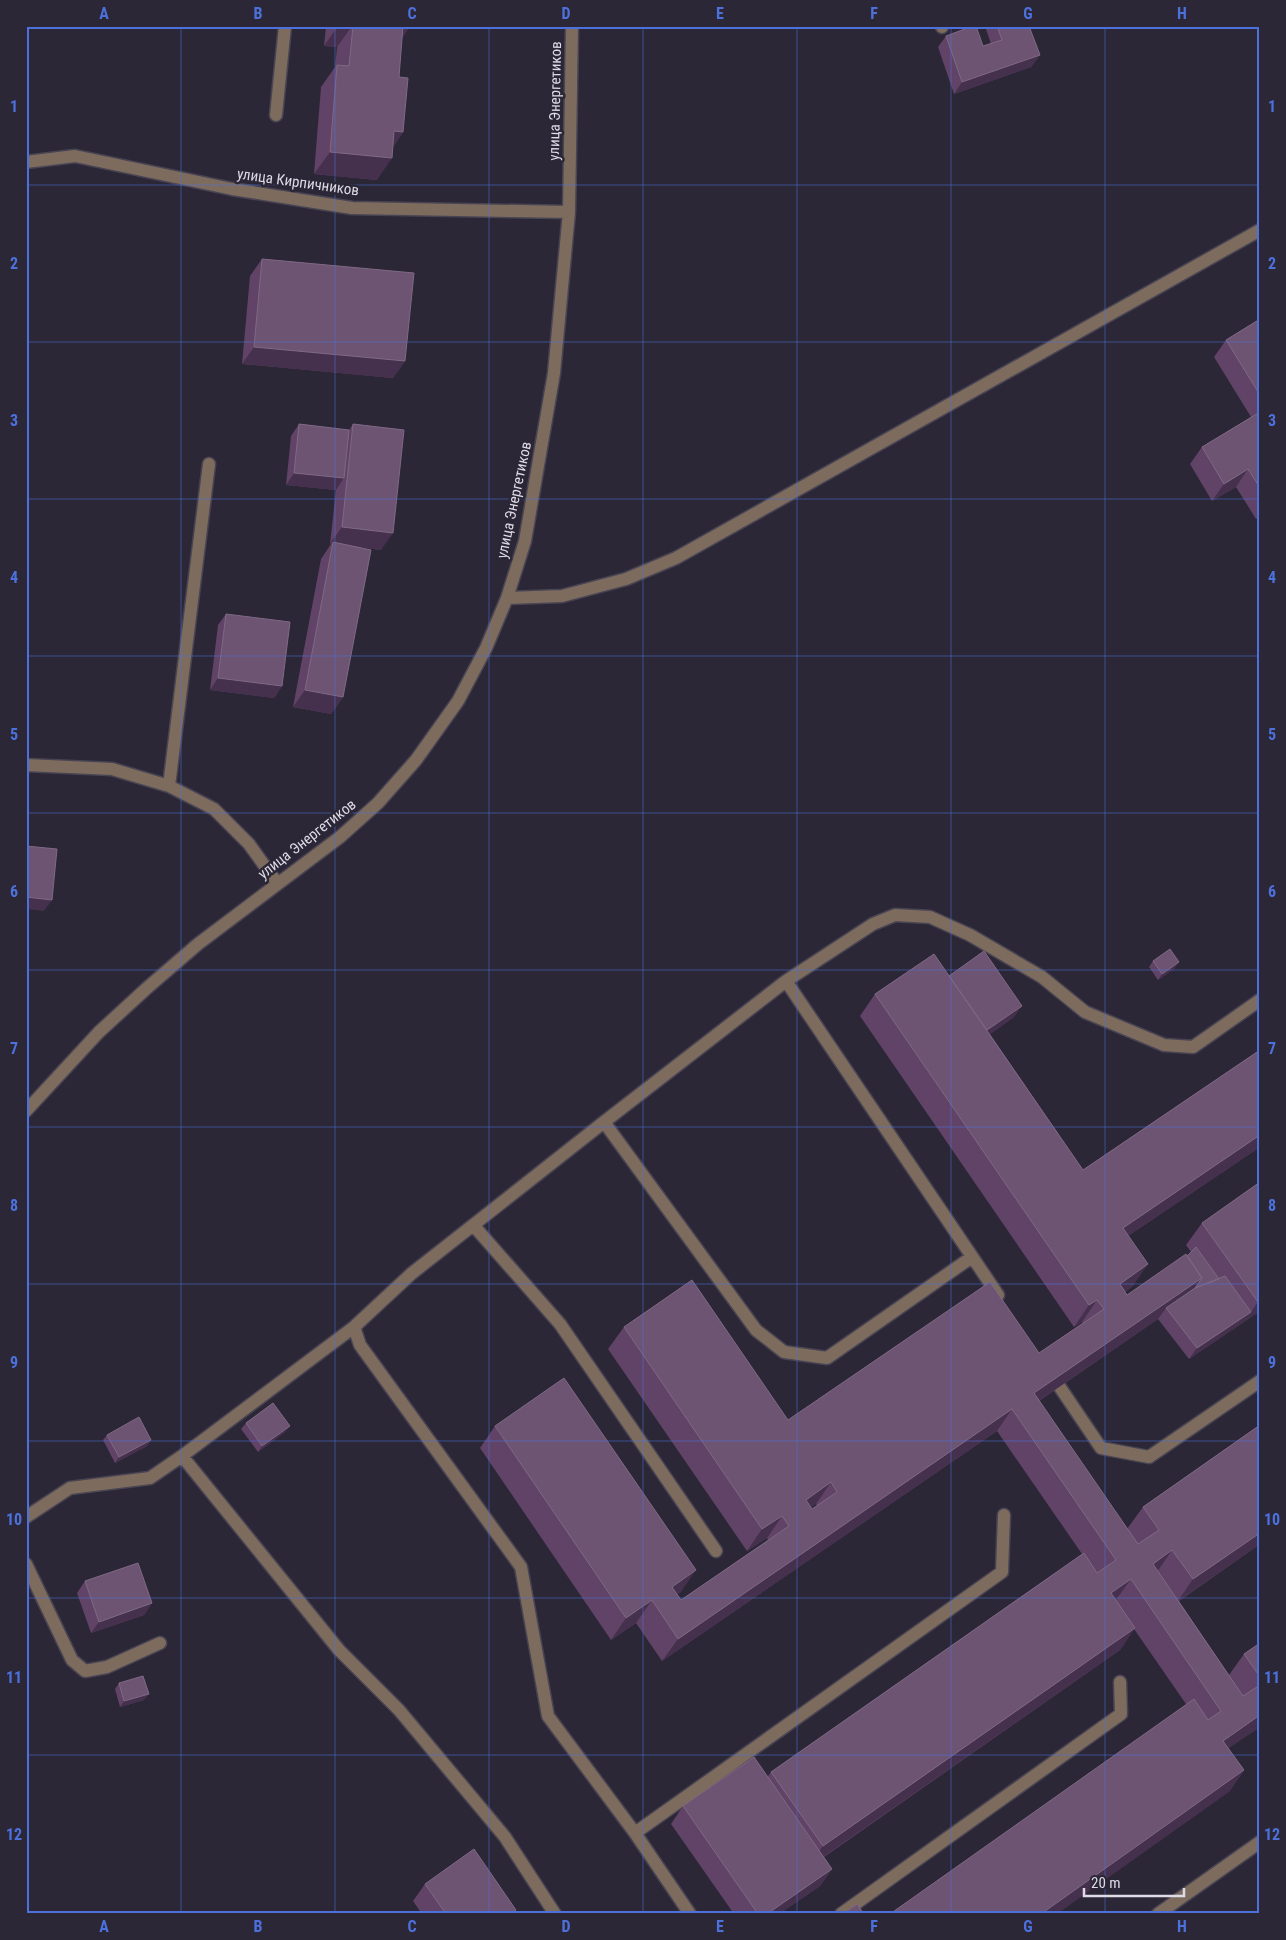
<svg xmlns="http://www.w3.org/2000/svg" width="1286" height="1940" font-family="'Roboto Condensed',sans-serif">
  <style>
    .lines { fill: none; stroke-linecap: round; stroke-linejoin: round }
    .minor-casing { stroke: #484453; stroke-width: 15 }
    .minor { stroke: #7d6c5d; stroke-width: 12 }
    .wall { fill: #604366; fill-rule: evenodd }
    .shaded-wall { fill: #45314d }
    .building { fill: #6d5473; stroke: #7f6985; fill-rule: evenodd }
    .grid { fill: none; stroke: #4d71dc; stroke-width: 1; stroke-opacity: 0.55 }
    .labels { text-anchor: middle; dominant-baseline: central; stroke-width: 5; stroke-linejoin: round; paint-order: stroke }
    .street-label { font-size: 15px; fill: #dedbe6; stroke: #2b2737 }
    .neatline { fill: none; stroke: #4d71dc; stroke-width: 2 }
    .grid-label { font-size: 16px; text-anchor: middle; font-weight: bold; fill: #4d71dc }
  </style>
  <rect width="100%" height="100%" fill="#2b2737"/>
  <g class="lines">
    <g class="minor-casing">
      <path id="minor" d="M942 26V27
        M276 115 285 26
        M26 162 75 156 232 189 352 208 569 212
        M507 598 562 596 626 579 676 558 1260 230
        M26 765 112 769 169 786 214 809 249 844 277 883
        M169 786 209 464
        M786 981 998 1295
        M26 1111 99 1032 147 988 198 944 340 837 378 803 416 760 458 701 486 648 507 598 525 541 554 373 569 212 572 26
        M604 1122 756 1330 784 1352 827 1358 972 1257
        M474 1226 560 1324 716 1551
        M354 1327 360 1345 521 1567 548 1716 635 1833 690 1914
        M1051 1374 1101 1448 1149 1457 1260 1381
        M182 1456 339 1650 399 1710 505 1837 555 1914
        M26 1517 70 1488 150 1478 182 1456 354 1327 411 1274 604 1122 786 981 873 924 895 915 930 917 970 935 1042 977 1085 1012 1164 1045 1193 1047 1260 1000
        M26 1564 72 1660 85 1671 107 1667 160 1643
        M635 1833 1002 1572 1004 1515
        M841 1914 1121 1714 1120 1682
        M1158 1914 1260 1842"/>
    </g>
    <use href="#minor" class="minor"/>
  </g>
  <path class="wall" d="M326 26H410L402 38 399 77 403 132 393 147 377 180 314 174 321 87 335 67 337 47 324 46Z
    M985 26H1029L1040 55 1031 67 954 94 938 47 946 36 983 46 991 44Z
    M262 259 405 361 393 378 242 364 250 276Z
    M1260 319V517L1256 519 1236 487 1212 501 1190 464 1202 447 1251 417 1214 357 1226 340Z
    M299 424 349 430 353 424 381 550 361 547 343 697 331 714 293 707 321 559 331 544H330L336 490 286 485 291 436Z
    M226 614 282 686 274 698 210 690 218 625Z
    M1153 961 1175 968 1158 980 1149 967Z
    M949 976 1014 1017 990 1034 1083 1170 1260 1050V1147L1128 1236 1133 1286 1125 1292 1127 1295 1187 1256 1191 1252 1186 1245 1202 1223 1260 1182V1311L1189 1359 1158 1319 1039 1401 1127 1529 1143 1507 1260 1425V1544L1179 1601 1229 1675 1244 1654 1260 1643V1727L1228 1748 1244 1770 1229 1792 1186 1704 1134 1629 1120 1650 824 1857 832 1869 820 1886 779 1914H734L671 1824 683 1806 768 1776 771 1772 1082 1554 997 1431 662 1661 636 1623 611 1640 480 1448 495 1426 681 1592 677 1594 681 1600 768 1540 767 1538 747 1551 608 1349 624 1327 788 1420 1039 1353 1083 1323 1082 1322 1074 1327 860 1016 875 994ZM816 1504 817 1506 812 1509 811 1507Z
    M246 1423 285 1432 258 1452 241 1429Z
    M107 1435 151 1440 147 1446 115 1463 103 1440Z
    M85 1581 152 1603 144 1615 91 1633 77 1593Z
    M119 1683 144 1700 120 1707 115 1689Z
    M425 1884 516 1910 514 1914H422L413 1901Z"/>
  <path class="shaded-wall" d="M338 26H352L337 47 324 46Z
    M400 26H410L398 44Z
    M1040 55 1031 67 954 94 962 82Z
    M394 131 403 132 388 154Z
    M330 152 392 158 377 180 314 174Z
    M254 347 405 361 393 378 242 364Z
    M1248 469 1236 487 1212 501 1224 484Z
    M294 473 344 478 336 490 286 485Z
    M342 527 393 533 381 550 332 544 333 542 331 544H330Z
    M218 678 282 686 274 698 210 690Z
    M305 690 343 697 331 714 293 707Z
    M26 897 52 900 44 911 26 909Z
    M1179 962 1175 968 1158 980 1162 974Z
    M1022 1006 1014 1017 969 1049 977 1037Z
    M1260 1135V1147L1107 1250 1123 1228Z
    M1148 1264 1133 1286 1104 1306 1120 1284Z
    M1202 1278 1191 1294 1166 1308 1158 1319 1018 1415 1034 1393Z
    M1097 1300 1082 1322 1074 1327 1089 1305Z
    M1260 1300V1311L1189 1359 1197 1348 1251 1312 1258 1302Z
    M1012 1409 997 1431 662 1661 678 1639Z
    M290 1426 285 1432 258 1452 262 1446Z
    M151 1440 147 1446 115 1463 119 1457Z
    M831 1482 816 1504 790 1522 806 1500Z
    M782 1516 767 1538 747 1551 762 1529Z
    M1260 1533V1544L1178 1601 1193 1579Z
    M1172 1550 1157 1572 1153 1564Z
    M696 1570 681 1592 657 1609 672 1587Z
    M1131 1579 1115 1601 1111 1593Z
    M652 1600 636 1623 611 1640 626 1618Z
    M152 1603 144 1615 91 1633 99 1622Z
    M1135 1628 1120 1650 807 1868 823 1846Z
    M149 1694 144 1700 120 1707 124 1701Z
    M1260 1715V1727L1207 1763 1223 1741Z
    M1244 1770 1229 1792 1057 1914H1041Z
    M832 1869 820 1886 779 1914H767Z"/>
  <path class="building" d="M353 26H403L399 77 408 78 403 132 394 131 392 158 330 152 337 65 349 66Z
    M973 26H976L983 46 1002 40 997 26H1029L1040 55 962 82 946 36Z
    M262 259 414 273 405 361 254 347Z
    M1260 319V395L1226 340Z
    M1260 412V488L1248 469 1224 484 1202 447Z
    M299 424 349 430 344 478 294 473Z
    M353 424 404 430 393 533 342 527Z
    M333 542 371 550 343 697 305 690Z
    M226 614 290 622 282 686 218 678Z
    M26 846 57 849 52 900 26 897Z
    M1170 949 1179 962 1162 974 1153 961Z
    M984 951 1022 1006 987 1030 949 976Z
    M934 954 1083 1170 1260 1050V1135L1123 1228 1148 1264 1120 1284 1127 1295 1186 1254 1202 1278 1034 1393 1138 1544 1159 1530 1143 1507 1260 1425V1533L1193 1579 1172 1550 1153 1564 1243 1696 1260 1685V1715L1223 1741 1244 1770 1041 1914H890L1194 1699 1208 1720 1221 1711 1131 1579 1111 1593 1135 1628 823 1846 771 1772 1084 1553 1097 1573 1116 1560 1012 1409 678 1639 652 1600 626 1618 495 1426 564 1378 696 1570 672 1587 681 1600 789 1526 782 1516 762 1529 624 1327 692 1280 788 1420 990 1282 1039 1353 1104 1309 1097 1300 1089 1305 875 994ZM831 1482 837 1492 812 1509 806 1500Z
    M1260 1182V1300L1258 1302 1202 1223Z
    M1196 1247 1219 1279 1195 1288 1202 1278 1187 1256Z
    M1225 1276 1251 1312 1197 1348 1166 1308 1195 1288Z
    M273 1403 290 1426 262 1446 246 1423Z
    M139 1417 151 1440 119 1457 107 1435Z
    M138 1563 152 1603 99 1622 85 1581Z
    M1260 1643V1677L1244 1654Z
    M143 1676 149 1694 124 1701 119 1683Z
    M754 1757 832 1869 767 1914H758L683 1806Z
    M474 1849 516 1910 511 1914H446L425 1884Z
    M857 1904 864 1914H843Z"/>
  <path class="grid" d="M181 26V1914M335 26V1914M489 26V1914M643 26V1914M797 26V1914M951 26V1914M1105 26V1914M26 185H1260M26 342H1260M26 499H1260M26 656H1260M26 813H1260M26 970H1260M26 1127H1260M26 1284H1260M26 1441H1260M26 1598H1260M26 1755H1260"/>
  <g class="labels">
    <g class="street-label">
      <text transform="translate(555 101) rotate(-89)">улица Энергетиков</text>
      <text transform="translate(298 182) rotate(8)">улица Кирпичников</text>
      <text transform="translate(514 500) rotate(-78)">улица Энергетиков</text>
      <text transform="translate(307 839) rotate(-38)">улица Энергетиков</text>
    </g>
  </g>
  <rect width="1286" height="1940" fill="none" stroke="#2b2737" stroke-width="55"/>
  <path d="M1084 1888v8h100v-8" fill="none" stroke="#dedbe6" stroke-width="2.5"/>
  <text x="1091" y="1888" font-size="15" fill="#dedbe6" stroke="#2b2737" stroke-width="4" paint-order="stroke">20 m</text>
  <rect x="28" y="28" width="1230" height="1884" class="neatline"/>
  <g class="grid-label">
    <text x="104" y="19">A</text>
    <text x="258" y="19">B</text>
    <text x="412" y="19">C</text>
    <text x="566" y="19">D</text>
    <text x="720" y="19">E</text>
    <text x="874" y="19">F</text>
    <text x="1028" y="19">G</text>
    <text x="1182" y="19">H</text>
    <text x="14" y="112">1</text>
    <text x="1272" y="112">1</text>
    <text x="14" y="269">2</text>
    <text x="1272" y="269">2</text>
    <text x="14" y="426">3</text>
    <text x="1272" y="426">3</text>
    <text x="14" y="583">4</text>
    <text x="1272" y="583">4</text>
    <text x="14" y="740">5</text>
    <text x="1272" y="740">5</text>
    <text x="14" y="897">6</text>
    <text x="1272" y="897">6</text>
    <text x="14" y="1054">7</text>
    <text x="1272" y="1054">7</text>
    <text x="14" y="1211">8</text>
    <text x="1272" y="1211">8</text>
    <text x="14" y="1368">9</text>
    <text x="1272" y="1368">9</text>
    <text x="14" y="1525">10</text>
    <text x="1272" y="1525">10</text>
    <text x="14" y="1683">11</text>
    <text x="1272" y="1683">11</text>
    <text x="14" y="1840">12</text>
    <text x="1272" y="1840">12</text>
    <text x="104" y="1932">A</text>
    <text x="258" y="1932">B</text>
    <text x="412" y="1932">C</text>
    <text x="566" y="1932">D</text>
    <text x="720" y="1932">E</text>
    <text x="874" y="1932">F</text>
    <text x="1028" y="1932">G</text>
    <text x="1182" y="1932">H</text>
  </g>
</svg>
